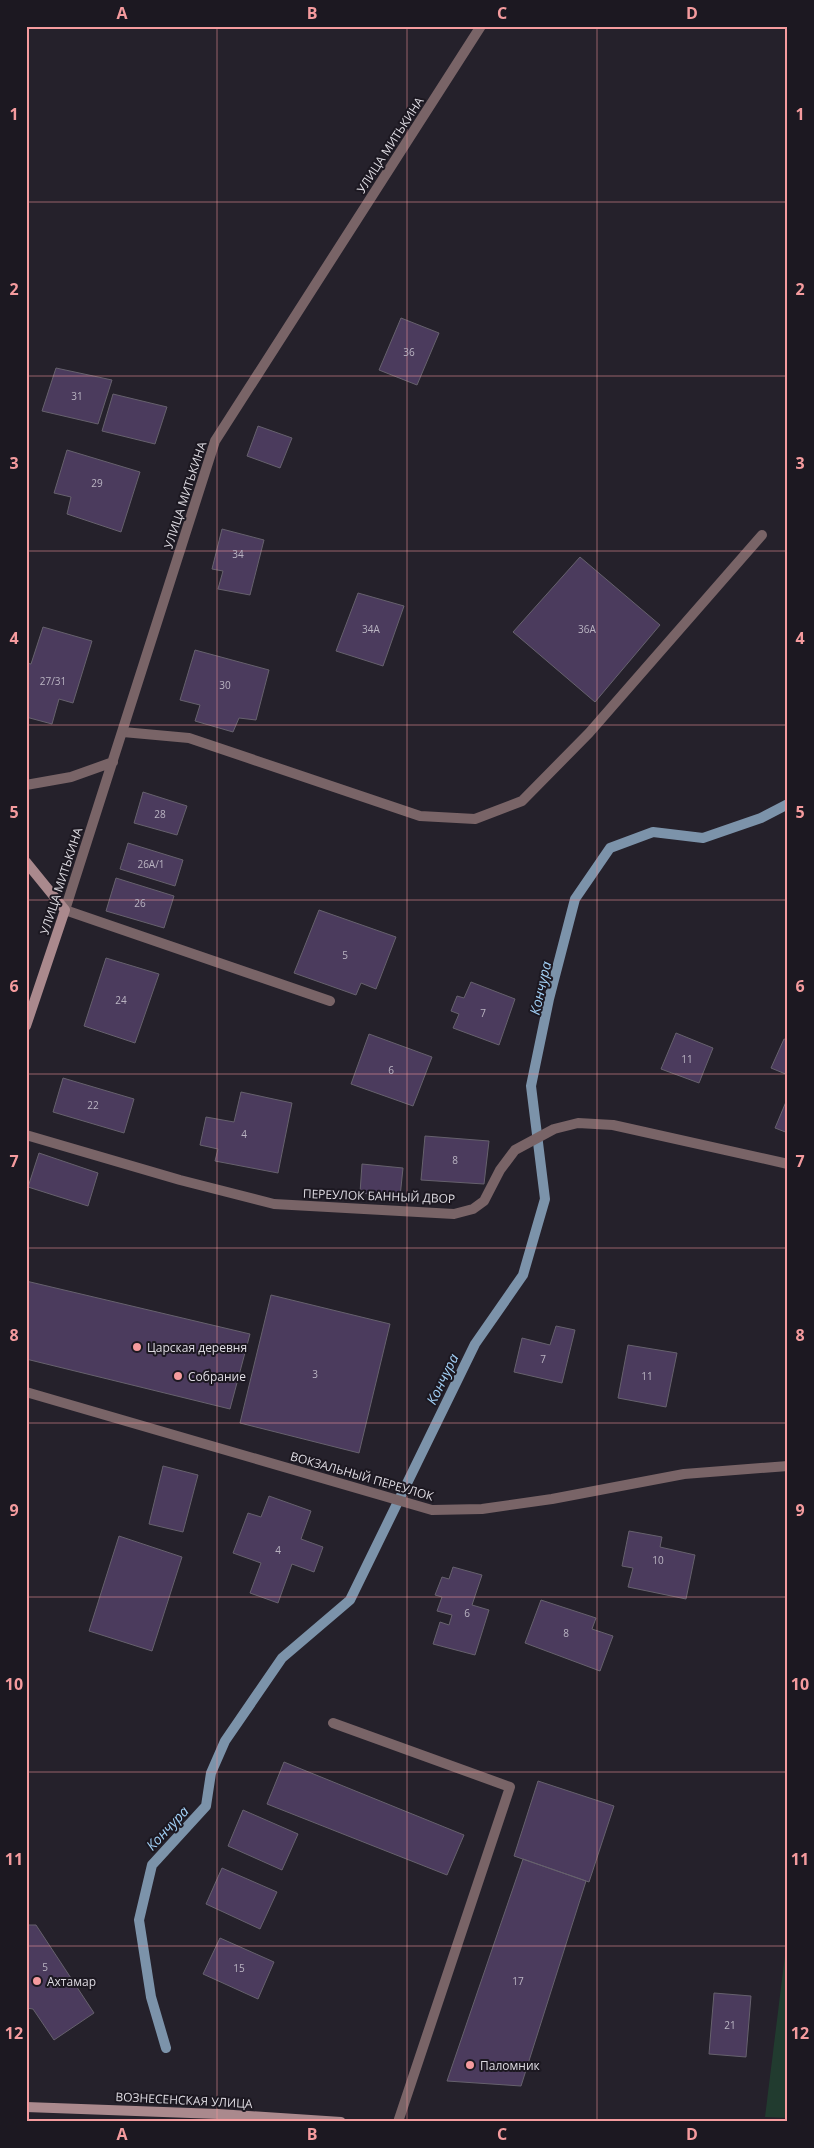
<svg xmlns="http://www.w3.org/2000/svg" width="814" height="2148" font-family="'Open Sans',sans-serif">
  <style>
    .green { fill: #213b2f }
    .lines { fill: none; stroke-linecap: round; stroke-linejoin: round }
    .stream { stroke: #7c93aa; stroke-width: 10 }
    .building { fill: #4b3b5d; stroke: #66616d }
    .lane { stroke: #796467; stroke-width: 10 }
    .street { stroke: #796467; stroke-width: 10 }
    .secondary { stroke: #aa898d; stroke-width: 10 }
    .grid { fill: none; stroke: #f59b9e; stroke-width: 1; stroke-opacity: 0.55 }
    .poi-dot { fill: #f59b9e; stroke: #1c1821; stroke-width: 2 }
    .labels { text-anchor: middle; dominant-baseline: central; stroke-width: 4; stroke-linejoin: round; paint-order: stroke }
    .number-label { font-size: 10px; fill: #bab4c2 }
    .street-label { font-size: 12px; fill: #dfdce3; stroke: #1c1821 }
    .poi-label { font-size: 12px; fill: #dfdce3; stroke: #1c1821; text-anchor: start }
    .water-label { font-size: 14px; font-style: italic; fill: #a2d0f6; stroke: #1c1821 }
    .neatline { fill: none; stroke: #f59b9e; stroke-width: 2 }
    .grid-label { font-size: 16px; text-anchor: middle; font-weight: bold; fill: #f59b9e }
  </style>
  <rect width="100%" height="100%" fill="#25212b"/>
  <path class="green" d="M788 1931V2118L765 2117Z"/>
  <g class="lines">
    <path class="stream" d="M166 2048 151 1997 139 1920 152 1865 206 1806 211 1773 225 1741 282 1658 350 1600 475 1344 523 1275 545 1199 531 1086 549 999 575 899 610 848 653 832 703 838 761 818 788 804"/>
  </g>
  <path class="building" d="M401 318 439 333 417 385 379 370Z
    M56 368 112 380 98 424 42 411Z
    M113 394 167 407 155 444 102 431Z
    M258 426 292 438 280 468 247 456Z
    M67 450 140 472 121 532 67 514 71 497 54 493Z
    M222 529 264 540 250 595 218 589 223 571 212 569Z
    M580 557 660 625 595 702 513 632Z
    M358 593 404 606 383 666 336 651Z
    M43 627 92 641 73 703 59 699 52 724 26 717V663L31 664Z
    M195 650 269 670 256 720 239 718 233 732 195 721 200 705 180 700Z
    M143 792 187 806 177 835 134 823Z
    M128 843 183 860 175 886 120 869Z
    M116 878 174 896 164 928 106 911Z
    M319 910 396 937 376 989 361 983 356 995 294 973Z
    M106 958 159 974 135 1043 84 1026Z
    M471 982 515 999 499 1045 453 1028 459 1014 451 1011 457 996 464 998Z
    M676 1033 713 1048 699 1083 661 1069Z
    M369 1034 432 1057 413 1106 351 1084Z
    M784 1039 788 1040V1075L771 1068Z
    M63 1078 134 1099 124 1133 53 1112Z
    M241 1092 292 1103 278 1173 215 1161 218 1149 200 1145 206 1117 234 1122Z
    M788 1097V1133L775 1128Z
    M425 1136 489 1141 484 1184 421 1180Z
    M39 1153 98 1173 88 1206 28 1187Z
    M362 1164 403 1168 400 1197 360 1193Z
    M26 1281 250 1334 230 1409 26 1359Z
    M271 1295 390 1324 359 1453 240 1423Z
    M556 1326 575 1330 562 1383 514 1372 522 1338 550 1345Z
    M628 1345 677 1353 666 1407 618 1398Z
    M163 1466 198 1475 183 1532 149 1524Z
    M269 1496 311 1511 301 1539 323 1547 314 1572 292 1564 278 1603 250 1593 261 1563 233 1553 248 1513 261 1517Z
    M629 1531 662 1537 660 1547 695 1555 686 1599 628 1587 633 1568 622 1566Z
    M119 1536 182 1557 152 1651 89 1631Z
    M453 1567 482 1575 472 1605 489 1610 475 1655 433 1644 440 1622 449 1625 452 1615 437 1611 442 1597 435 1595 442 1577 449 1579Z
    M541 1600 596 1618 592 1629 613 1636 600 1671 525 1643Z
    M284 1762 464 1835 447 1875 267 1804Z
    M538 1781 614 1806 589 1882 514 1856Z
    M243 1810 298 1834 282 1870 228 1846Z
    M523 1859 586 1881 521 2086 447 2081Z
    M222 1868 277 1892 260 1929 206 1904Z
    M26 1925H36L94 2013 54 2040 33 2009 26 2008Z
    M220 1938 274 1962 258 1999 203 1974Z
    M714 1993 751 1996 746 2057 709 2054Z"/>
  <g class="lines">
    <path class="lane" d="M123 732 189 738 420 816 475 819 522 801 589 733 762 535
      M65 910 330 1001
      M333 1723 510 1787 398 2122"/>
    <path class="street" d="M26 785 71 777 113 762
      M65 910 215 441 481 26
      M26 1135 180 1180 274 1204 454 1214 473 1209 484 1201 500 1170 515 1150 554 1129 578 1123 613 1125 788 1164
      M26 1392 432 1510 482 1509 552 1499 684 1474 788 1466"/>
    <path class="secondary" d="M26 862 65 910 26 1026
      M26 2107 218 2114 341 2122"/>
  </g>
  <path class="grid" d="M217 26V2122M407 26V2122M597 26V2122M26 202H788M26 376H788M26 551H788M26 725H788M26 900H788M26 1074H788M26 1248H788M26 1423H788M26 1597H788M26 1772H788M26 1946H788"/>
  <g class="poi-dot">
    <circle cx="137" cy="1347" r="5"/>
    <circle cx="178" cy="1376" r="5"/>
    <circle cx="37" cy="1981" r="5"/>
    <circle cx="470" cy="2065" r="5"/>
  </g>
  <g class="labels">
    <g class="number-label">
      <text x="409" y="352">36</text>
      <text x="77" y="396">31</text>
      <text x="97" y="483">29</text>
      <text x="238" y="554">34</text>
      <text x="371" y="629">34А</text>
      <text x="587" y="629">36А</text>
      <text x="53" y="681">27/31</text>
      <text x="225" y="685">30</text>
      <text x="160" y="814">28</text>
      <text x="151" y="864">26А/1</text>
      <text x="140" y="903">26</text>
      <text x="345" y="955">5</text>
      <text x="121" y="1000">24</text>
      <text x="483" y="1013">7</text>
      <text x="687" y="1059">11</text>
      <text x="391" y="1070">6</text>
      <text x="93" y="1105">22</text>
      <text x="244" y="1134">4</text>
      <text x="455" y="1160">8</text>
      <text x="543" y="1359">7</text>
      <text x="315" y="1374">3</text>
      <text x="647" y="1376">11</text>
      <text x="278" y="1550">4</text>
      <text x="658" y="1560">10</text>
      <text x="467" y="1613">6</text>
      <text x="566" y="1633">8</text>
      <text x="45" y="1967">5</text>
      <text x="239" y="1968">15</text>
      <text x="518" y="1981">17</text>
      <text x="730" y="2025">21</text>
    </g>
    <g class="street-label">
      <text transform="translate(390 145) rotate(-57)">УЛИЦА МИТЬКИНА</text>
      <text transform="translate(185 495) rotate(-72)">УЛИЦА МИТЬКИНА</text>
      <text transform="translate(61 881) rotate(-72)">УЛИЦА МИТЬКИНА</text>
      <text transform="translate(379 1196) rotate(2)">ПЕРЕУЛОК БАННЫЙ ДВОР</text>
      <text transform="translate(362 1476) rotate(16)">ВОКЗАЛЬНЫЙ ПЕРЕУЛОК</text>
      <text transform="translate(184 2100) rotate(3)">ВОЗНЕСЕНСКАЯ УЛИЦА</text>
    </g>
    <g class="poi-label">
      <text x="147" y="1347">Царская деревня</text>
      <text x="188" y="1376">Собрание</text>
      <text x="47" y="1981">Ахтамар</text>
      <text x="480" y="2065">Паломник</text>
    </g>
    <g class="water-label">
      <text transform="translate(540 988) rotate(-77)">Кончура</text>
      <text transform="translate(442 1379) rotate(-64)">Кончура</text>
      <text transform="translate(167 1828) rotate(-47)">Кончура</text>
    </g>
  </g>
  <rect width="814" height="2148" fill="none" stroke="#1c1821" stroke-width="55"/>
  <rect x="28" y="28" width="758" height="2092" class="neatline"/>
  <g class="grid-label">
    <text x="122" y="19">A</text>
    <text x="312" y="19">B</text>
    <text x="502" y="19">C</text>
    <text x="692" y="19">D</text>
    <text x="14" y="120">1</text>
    <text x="800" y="120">1</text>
    <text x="14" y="295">2</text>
    <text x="800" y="295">2</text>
    <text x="14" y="469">3</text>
    <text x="800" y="469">3</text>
    <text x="14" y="644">4</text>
    <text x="800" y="644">4</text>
    <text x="14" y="818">5</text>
    <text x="800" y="818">5</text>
    <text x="14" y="992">6</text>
    <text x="800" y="992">6</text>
    <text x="14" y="1167">7</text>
    <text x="800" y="1167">7</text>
    <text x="14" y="1341">8</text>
    <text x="800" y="1341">8</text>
    <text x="14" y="1516">9</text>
    <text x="800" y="1516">9</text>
    <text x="14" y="1690">10</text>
    <text x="800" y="1690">10</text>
    <text x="14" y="1865">11</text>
    <text x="800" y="1865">11</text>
    <text x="14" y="2039">12</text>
    <text x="800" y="2039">12</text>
    <text x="122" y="2140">A</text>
    <text x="312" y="2140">B</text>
    <text x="502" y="2140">C</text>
    <text x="692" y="2140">D</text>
  </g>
</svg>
